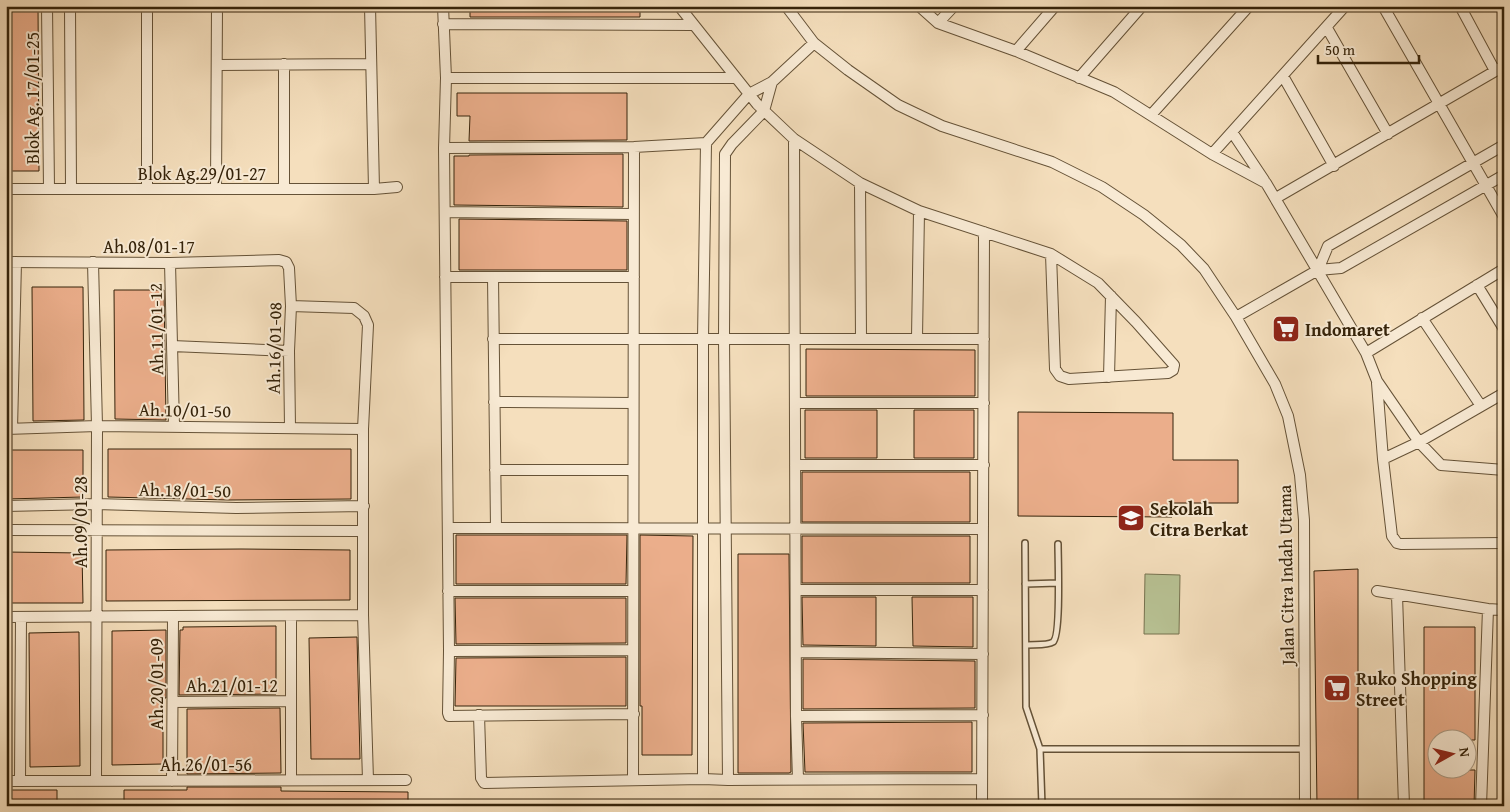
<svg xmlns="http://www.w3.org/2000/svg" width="1510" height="812" font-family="'Gentium Book Plus',serif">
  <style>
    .green { fill: #b8c294; stroke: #76724f }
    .building { fill: #ebae8b; stroke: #35230a }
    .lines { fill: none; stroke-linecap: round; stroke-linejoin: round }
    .service-casing { stroke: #655237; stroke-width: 8 }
    .minor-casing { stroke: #655237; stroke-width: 12 }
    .service { stroke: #f8ead4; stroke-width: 5 }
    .minor { stroke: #f8ead4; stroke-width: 10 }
    .labels { text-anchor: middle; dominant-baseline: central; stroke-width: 4; stroke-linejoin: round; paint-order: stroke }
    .street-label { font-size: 18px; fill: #35230a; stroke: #f8ead4 }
    .poi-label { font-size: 18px; font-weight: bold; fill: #35230a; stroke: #f8ead4; text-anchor: start }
  </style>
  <rect width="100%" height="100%" fill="#f5dfbd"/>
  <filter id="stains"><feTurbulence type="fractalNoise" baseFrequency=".004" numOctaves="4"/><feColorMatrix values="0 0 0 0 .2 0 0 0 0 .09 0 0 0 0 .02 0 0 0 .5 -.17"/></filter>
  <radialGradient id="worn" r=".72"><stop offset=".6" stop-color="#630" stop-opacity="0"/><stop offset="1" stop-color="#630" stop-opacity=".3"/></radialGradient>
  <path class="green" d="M1145 574 1180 575 1179 634H1144Z"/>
  <path class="building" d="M6 6H38L39 171H6Z
    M470 6H640V17H470Z
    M457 93H627V140L469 141 470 116H457Z
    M623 154V207L454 205V156H469V155Z
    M459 219 627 221V270H459Z
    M32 287H83L84 420 33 421Z
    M114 290H164L166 420 115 419Z
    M806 349 975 350V396H806Z
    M805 410H877V458H805Z
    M914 410H974V458H914Z
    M1018 412 1173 413V460H1238V503H1172V517L1018 516Z
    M108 449H351V499L229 500 108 497Z
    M6 450H83V497L6 499Z
    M802 472H970V522H802Z
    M456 535H627L626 584H456Z
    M640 535 693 536 692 755H642V706H640Z
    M802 536H970V583H802Z
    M241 549 350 550V600L106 601V550Z
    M6 552 82 553 83 603H6Z
    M738 554H789L791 772 789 773H738Z
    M1358 569V806H1317L1314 571Z
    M802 597H876V646L803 645Z
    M912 597H973V647L913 646Z
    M455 598H626V643L456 644Z
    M276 626V694L179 695 180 630H183V627Z
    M1424 627H1475V740H1438V770H1475L1474 806H1424Z
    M166 630V698H163V764L112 765V631Z
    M79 632 80 766 30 767 29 633Z
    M357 637 360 759H311L309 638Z
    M626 657V706H455L456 658Z
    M803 659 975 661V708L803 709Z
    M280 708 281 773 187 774V709Z
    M972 722V772H805L803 723Z
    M187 787H281V791L408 792V806H124V790H187Z
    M6 790H57V806H6Z"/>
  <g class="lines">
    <g class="service-casing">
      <path id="service" d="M1025 543 1026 707 1040 749
        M1025 584 1058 583
        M1026 645C1033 644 1047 646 1053 642 1061 636 1058 558 1058 544
        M1042 806 1040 749H1304"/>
    </g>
    <g class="minor-casing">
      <path id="minor" d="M47 6 49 189
        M70 6 71 189
        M147 6V189
        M370 6 374 189
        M443 6 446 78 444 148 449 651 448 713 449 716 634 714
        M679 6 757 104 794 139 860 183 919 211 1051 254 1098 283 1136 322 1174 365 1173 370 1168 373 1069 379 1060 376 1055 369 1051 254
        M786 6 814 43 848 70 898 105 942 126 1052 162 1102 187 1144 215 1181 245 1204 269 1236 317 1275 384 1288 416 1300 475 1304 520 1305 806
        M919 6 938 23 1016 51 1114 92 1212 154 1266 183 1366 353 1377 381 1419 442 1441 465 1504 470
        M1383 6 1504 217
        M1460 6 1495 71
        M938 23 954 6
        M443 24 694 25
        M1327 28 1388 134
        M1016 51 1055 6
        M217 65 371 64
        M1283 76 1334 166
        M446 78H736
        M1079 78 1142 6
        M1151 115 1249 6
        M1232 132 1264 180
        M794 139 796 716 798 779
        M444 148 634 147 706 143
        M1212 154 1345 6
        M860 183 861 338
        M6 189H374L397 187
        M216 189 217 6
        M284 189V64
        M1276 198 1504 66
        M445 212 633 214
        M6 262 170 263 279 260 286 262 289 268 291 306 289 351 290 428
        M93 262 97 426 96 781
        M170 263 174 426
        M1318 270 1328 246 1504 145
        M445 277H634
        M493 277 496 528
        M1477 285 1504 329
        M291 306 354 308 364 316 368 325 363 429V615L368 780
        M1236 317 1318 270 1341 268 1504 175
        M1422 318 1481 406
        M917 338 919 211
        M493 339H984
        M172 346 289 351
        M1366 353 1504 269
        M1109 377 1111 296
        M1377 383 1383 459 1392 536 1397 543 1401 544 1504 543
        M494 402 633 403
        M795 403H984
        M6 429 97 426 363 429
        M12 429 16 262
        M1383 459 1419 442 1504 393
        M795 465H984
        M495 470H633
        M6 506 96 504 236 508 364 506
        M448 528 983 529
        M6 530 363 531
        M796 590H983
        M448 591H633
        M1377 591 1488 609 1504 610
        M1397 595 1404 806
        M6 617 363 615
        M449 651 633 650
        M796 652 983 654
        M173 702 291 701
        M479 715 481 778 484 783 703 779 728 780 981 779
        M796 716 983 715
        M703 779V339L706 143 749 94 772 82 814 43
        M291 780V616
        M633 780 634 147
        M728 780 724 339 725 154 732 144 764 111 772 82
        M6 781 406 780
        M20 781 21 617
        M172 781 173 617
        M982 806 984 232
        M1481 806 1488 609"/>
    </g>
    <use href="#service" class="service"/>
    <use href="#minor" class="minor"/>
  </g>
  <defs>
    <g id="supermarket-square" transform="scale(1.4375)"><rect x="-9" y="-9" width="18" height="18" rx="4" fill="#8f2418" stroke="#f8ead4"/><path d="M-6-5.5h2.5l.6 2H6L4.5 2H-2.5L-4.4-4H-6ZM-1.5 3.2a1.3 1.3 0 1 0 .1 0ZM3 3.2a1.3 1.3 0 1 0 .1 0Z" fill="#fff"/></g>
    <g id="school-square" transform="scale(1.4375)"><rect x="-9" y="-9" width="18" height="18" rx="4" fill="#8f2418" stroke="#f8ead4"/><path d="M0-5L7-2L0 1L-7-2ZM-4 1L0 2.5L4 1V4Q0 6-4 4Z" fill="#fff"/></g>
  </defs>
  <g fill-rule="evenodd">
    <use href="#supermarket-square" x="1286" y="329"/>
    <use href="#school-square" x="1131" y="518"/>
    <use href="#supermarket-square" x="1337" y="688"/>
  </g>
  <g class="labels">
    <g class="street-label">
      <text transform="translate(32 98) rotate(-90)">Blok Ag. 17/01-25</text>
      <text x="202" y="173">Blok Ag.29/01-27</text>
      <text x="149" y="246">Ah.08/01-17</text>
      <text transform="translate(156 329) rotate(-91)">Ah.11/01-12</text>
      <text transform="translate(274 348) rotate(-89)">Ah.16/01-08</text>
      <text transform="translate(185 410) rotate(1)">Ah.10/01-50</text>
      <text transform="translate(185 490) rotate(1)">Ah.18/01-50</text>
      <text transform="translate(80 522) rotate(-90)">Ah.09/01-28</text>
      <text transform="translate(1286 575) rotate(-91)">Jalan Citra Indah Utama</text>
      <text transform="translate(156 684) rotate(-90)">Ah.20/01-09</text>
      <text x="232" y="685">Ah.21/01-12</text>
      <text x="206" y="764">Ah.26/01-56</text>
    </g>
    <g class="poi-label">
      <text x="1305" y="329">Indomaret</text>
      <text x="1150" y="508">Sekolah<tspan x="1150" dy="21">Citra Berkat</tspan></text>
      <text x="1356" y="678">Ruko Shopping<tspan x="1356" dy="21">Street</tspan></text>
    </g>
  </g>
  <rect width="1510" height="812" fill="none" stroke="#f5dfbd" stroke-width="25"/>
  <rect x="8" y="8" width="1495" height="797" fill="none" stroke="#35230a" stroke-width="2.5"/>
  <rect x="12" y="12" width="1485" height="787" fill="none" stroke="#35230a"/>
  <g transform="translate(1452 754) rotate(82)"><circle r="24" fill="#f8ead4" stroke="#aa9a83"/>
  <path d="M0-4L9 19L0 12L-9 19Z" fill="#8f2418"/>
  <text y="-8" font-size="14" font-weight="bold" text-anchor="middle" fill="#35230a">N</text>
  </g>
  <path d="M1318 55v8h101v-8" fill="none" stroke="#35230a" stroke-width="2.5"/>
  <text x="1325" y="55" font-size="15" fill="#35230a" stroke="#f8ead4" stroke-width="4" paint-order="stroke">50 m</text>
  <rect width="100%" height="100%" filter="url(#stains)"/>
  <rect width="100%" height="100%" fill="url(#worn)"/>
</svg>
